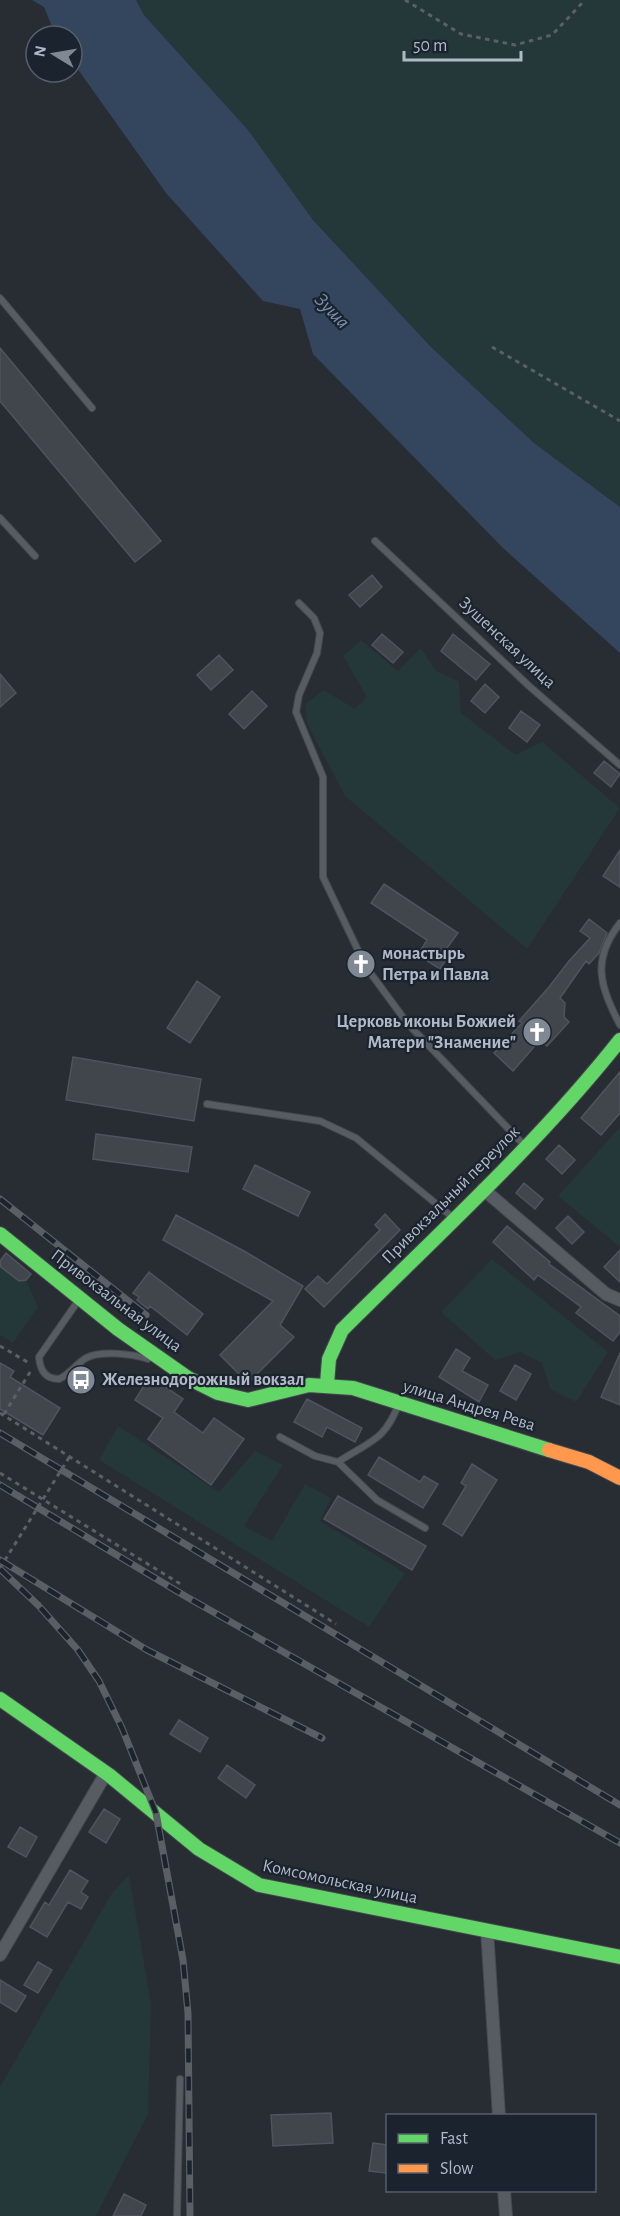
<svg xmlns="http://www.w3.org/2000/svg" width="620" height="2216" font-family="'Alegreya Sans',sans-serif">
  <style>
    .green { fill: #243739 }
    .water { fill: #34465d }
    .building { fill: #41464c; stroke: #4f545c; stroke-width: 1.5 }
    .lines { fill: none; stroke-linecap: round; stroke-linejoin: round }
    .lane-casing { stroke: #45494e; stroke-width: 8 }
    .street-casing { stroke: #45494e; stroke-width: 14 }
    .fast-casing { stroke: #45494e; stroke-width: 16 }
    .slow-casing { stroke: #45494e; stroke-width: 16 }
    .path { stroke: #5a6066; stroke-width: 3; stroke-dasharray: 4.5 4.5; stroke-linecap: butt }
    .lane { stroke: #575b62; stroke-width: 6 }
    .street { stroke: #575b62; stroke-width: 12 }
    .fast { stroke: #63d668; stroke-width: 14 }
    .slow { stroke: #ff974d; stroke-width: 14 }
    .rail-casing { stroke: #5a5f66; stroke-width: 7 }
    .rail { stroke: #1a232e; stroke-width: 4.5; stroke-dasharray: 14; stroke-linecap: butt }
    .labels { text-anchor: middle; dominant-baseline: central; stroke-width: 4.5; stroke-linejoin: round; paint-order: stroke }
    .street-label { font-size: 18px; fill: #b0b9c6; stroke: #1a232e }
    .poi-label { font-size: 18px; font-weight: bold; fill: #b0b9c6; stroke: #1a232e; text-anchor: start }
    .water-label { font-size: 20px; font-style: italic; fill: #7790ae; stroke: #1a232e }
  </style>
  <rect width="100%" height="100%" fill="#272d33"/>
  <path class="green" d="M136 0H620V507L534 443 431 347 313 220 248 130 144 15Z
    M361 640 398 671 421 648 436 671 459 681 461 713 516 755 542 742 620 808 527 949 345 796 307 724 305 704 324 690 355 709 367 697 343 656Z
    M620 1127V1247L558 1196Z
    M492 1259 608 1352 576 1402 550 1389 542 1363 520 1352 495 1360 441 1312Z
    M0 1262 1 1267 19 1281 26 1280 38 1307 13 1343 0 1335Z
    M118 1426 219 1492 255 1451 283 1465 244 1526 272 1541 305 1484 331 1498 320 1521 405 1573 369 1627 99 1460Z
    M129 1875 151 2004 148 2114 96 2216H0V2087L112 1893Z"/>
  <path class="water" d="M32 0H136L144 15 248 130 313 220 431 347 534 443 620 507V653L503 548 313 354 300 309 263 301 166 193 72 61V36H56L44 7Z"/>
  <path class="building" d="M0 348 161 541 135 562 0 401Z
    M372 575 382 587 360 607 349 595Z
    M382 634 403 652 393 663 372 645Z
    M453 634 490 664 476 680 441 651Z
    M219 655 233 670 211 690 197 675Z
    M0 674 16 693 0 707Z
    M485 684 499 697 485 713 471 701Z
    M252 691 267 706 244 729 229 714Z
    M521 711 540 725 527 742 509 728Z
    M604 761 620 774 611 787 594 773Z
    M620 850V887L603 876Z
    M384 884 458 933 444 952 449 955 440 969 418 955 427 940 371 903Z
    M589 919 607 933 599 953 589 964 586 961 560 998 565 1003 564 1017 569 1022 547 1046 540 1040 513 1071 494 1053 522 1023 519 1021 549 987 569 961 590 938 580 931Z
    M197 981 220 997 190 1043 167 1028Z
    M73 1057 201 1079 194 1121 66 1100Z
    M620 1072V1113L601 1135 581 1118Z
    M96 1134 192 1147 188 1172 93 1159Z
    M559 1145 575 1160 562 1174 546 1159Z
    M255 1165 310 1192 298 1216 243 1189Z
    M524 1183 543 1199 535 1209 516 1193Z
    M385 1214 400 1230 324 1307 305 1289 318 1276 327 1284 380 1230 375 1225Z
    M176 1215 244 1251 303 1286 280 1325 294 1337 248 1383 220 1355 273 1301 163 1240Z
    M568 1216 584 1232 572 1244 556 1228Z
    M507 1226 550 1262 549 1264 620 1316V1332L613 1341 576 1313 581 1307 538 1275 534 1280 493 1242Z
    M620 1250V1282L604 1267Z
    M6 1253 31 1274 26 1280 19 1281 1 1267 0 1261Z
    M149 1272 203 1314 187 1335 150 1306 148 1309 137 1300 139 1297 133 1293Z
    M456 1349 470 1358 462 1371 488 1385 479 1402 439 1377Z
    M620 1353V1405L601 1397Z
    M0 1363 14 1371 10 1377 60 1408 43 1435 0 1409Z
    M515 1365 531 1374 516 1400 500 1391Z
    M150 1376 183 1399 174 1412 203 1433 214 1418 244 1439 211 1485 148 1439 163 1418 135 1400Z
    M307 1399 362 1428 355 1442 327 1427 322 1437 294 1422Z
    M379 1457 420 1482 424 1476 438 1484 423 1508 368 1475Z
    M472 1464 497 1480 462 1536 443 1524 466 1486 461 1483Z
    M338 1496 426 1546 412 1570 324 1519Z
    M179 1720 208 1738 200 1752 170 1734Z
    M227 1765 255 1785 246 1798 218 1778Z
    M104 1809 120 1819 106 1843 89 1832Z
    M20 1827 37 1837 26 1857 8 1847Z
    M70 1870 88 1881 81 1892 88 1897 81 1909 68 1902 47 1937 30 1927 45 1902 49 1905Z
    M38 1962 52 1970 38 1993 24 1985Z
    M0 1980 26 1996 16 2012 0 2002Z
    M331 2113 333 2143 273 2146 271 2115Z
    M373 2143 387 2145 386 2173 369 2171Z
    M124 2194 146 2205 141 2216H113Z"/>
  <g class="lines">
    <g class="lane-casing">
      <path id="lane" d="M0 298 92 408
        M0 518 35 556
        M375 541 529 686 620 765
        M299 603 314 618 320 633 317 653 299 695 296 712 323 777V877L366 967 408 1024 525 1146
        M620 923C591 960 600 986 620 1025
        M207 1104 320 1121 356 1138 451 1216
        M78 1301 39 1357C40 1370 45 1379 59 1379 70 1374 76 1364 86 1358 101 1350 132 1354 148 1359
        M280 1437 315 1456 338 1462C370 1441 385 1441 399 1403
        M338 1462 377 1500 425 1528
        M177 2216 180 2079"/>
    </g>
    <g class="street-casing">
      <path id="street" d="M483 1189 606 1294 620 1300
        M487 1930 499 2116
        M0 1955 106 1773
        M504 2190 506 2216"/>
    </g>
    <g class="fast-casing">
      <path id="fast" d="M0 1234 118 1329 188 1378 218 1393 248 1400 309 1385 353 1388 549 1450
        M327 1384 329 1359 342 1330C436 1236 537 1145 620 1040
        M0 1699 109 1775 199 1849 259 1885 620 1957"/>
    </g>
    <g class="slow-casing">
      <path id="slow" d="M549 1450 589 1462 620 1478"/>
    </g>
    <path class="path" d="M405 0 461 34 515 45 552 35 585 0
      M492 347 620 421
      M0 1346 29 1363
      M0 1413 336 1624
      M4 1414 32 1369
      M0 1473 182 1585
      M0 1568 70 1456"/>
    <use href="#lane" class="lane"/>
    <use href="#street" class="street"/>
    <use href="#fast" class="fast"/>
    <use href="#slow" class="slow"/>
    <g class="rail-casing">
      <path id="rail" d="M0 1199 146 1315
        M0 1433 620 1805
        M0 1485 185 1596 620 1843
        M0 1560 147 1650 322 1738
        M0 1569 38 1605 78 1650 99 1681 122 1728 156 1813 183 1960 188 2013 190 2216"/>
    </g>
    <use href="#rail" class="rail"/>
  </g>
  <defs>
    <g id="church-disc" transform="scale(1.5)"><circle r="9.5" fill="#808893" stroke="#1a232e"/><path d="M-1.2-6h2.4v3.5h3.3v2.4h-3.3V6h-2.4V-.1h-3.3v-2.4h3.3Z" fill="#fff"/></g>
    <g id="bus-disc" transform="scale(1.5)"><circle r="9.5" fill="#808893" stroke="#1a232e"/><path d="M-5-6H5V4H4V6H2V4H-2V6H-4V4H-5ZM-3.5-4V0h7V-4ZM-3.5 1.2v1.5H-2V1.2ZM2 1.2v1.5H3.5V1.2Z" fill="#fff"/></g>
  </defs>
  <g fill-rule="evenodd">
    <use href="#church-disc" x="361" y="964"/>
    <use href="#church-disc" x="537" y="1032"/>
    <use href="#bus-disc" x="81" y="1380"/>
  </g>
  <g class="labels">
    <g class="street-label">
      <text transform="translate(507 643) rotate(43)">Зушенская улица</text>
      <text transform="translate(451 1195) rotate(-45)">Привокзальный переулок</text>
      <text transform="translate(116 1301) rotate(37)">Привокзальная улица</text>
      <text transform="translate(469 1406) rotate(17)">улица Андрея Рева</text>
      <text transform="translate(340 1882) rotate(12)">Комсомольская улица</text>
    </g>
    <g class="poi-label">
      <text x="382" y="954">монастырь<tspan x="382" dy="21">Петра и Павла</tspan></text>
      <text x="516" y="1022" text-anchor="end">Церковь иконы Божией<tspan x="516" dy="21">Матери "Знамение"</tspan></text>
      <text x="102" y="1380">Железнодорожный вокзал</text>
    </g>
    <g class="water-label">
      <text transform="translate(332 311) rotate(46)">Зуша</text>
    </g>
  </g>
  <rect x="386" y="2114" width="210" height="78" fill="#1a232e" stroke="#565f6b" stroke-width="1.5"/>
  <rect x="398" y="2134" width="30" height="9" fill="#63d668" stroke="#565f6b" stroke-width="1.5"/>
  <text x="440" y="2144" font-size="18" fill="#b0b9c6">Fast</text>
  <rect x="398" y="2164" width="30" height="9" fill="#ff974d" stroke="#565f6b" stroke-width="1.5"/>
  <text x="440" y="2174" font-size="18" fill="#b0b9c6">Slow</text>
  <g transform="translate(54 54) rotate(281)"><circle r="28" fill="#1a232e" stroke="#565f6b" stroke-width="1.5"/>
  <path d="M0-4.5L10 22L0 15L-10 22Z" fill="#808893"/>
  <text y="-9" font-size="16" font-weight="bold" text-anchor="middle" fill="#b0b9c6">N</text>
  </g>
  <path d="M404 51v9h117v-9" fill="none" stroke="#b0b9c6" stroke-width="3"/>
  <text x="413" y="51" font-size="18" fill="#b0b9c6" stroke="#1a232e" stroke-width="4.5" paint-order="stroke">50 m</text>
</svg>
